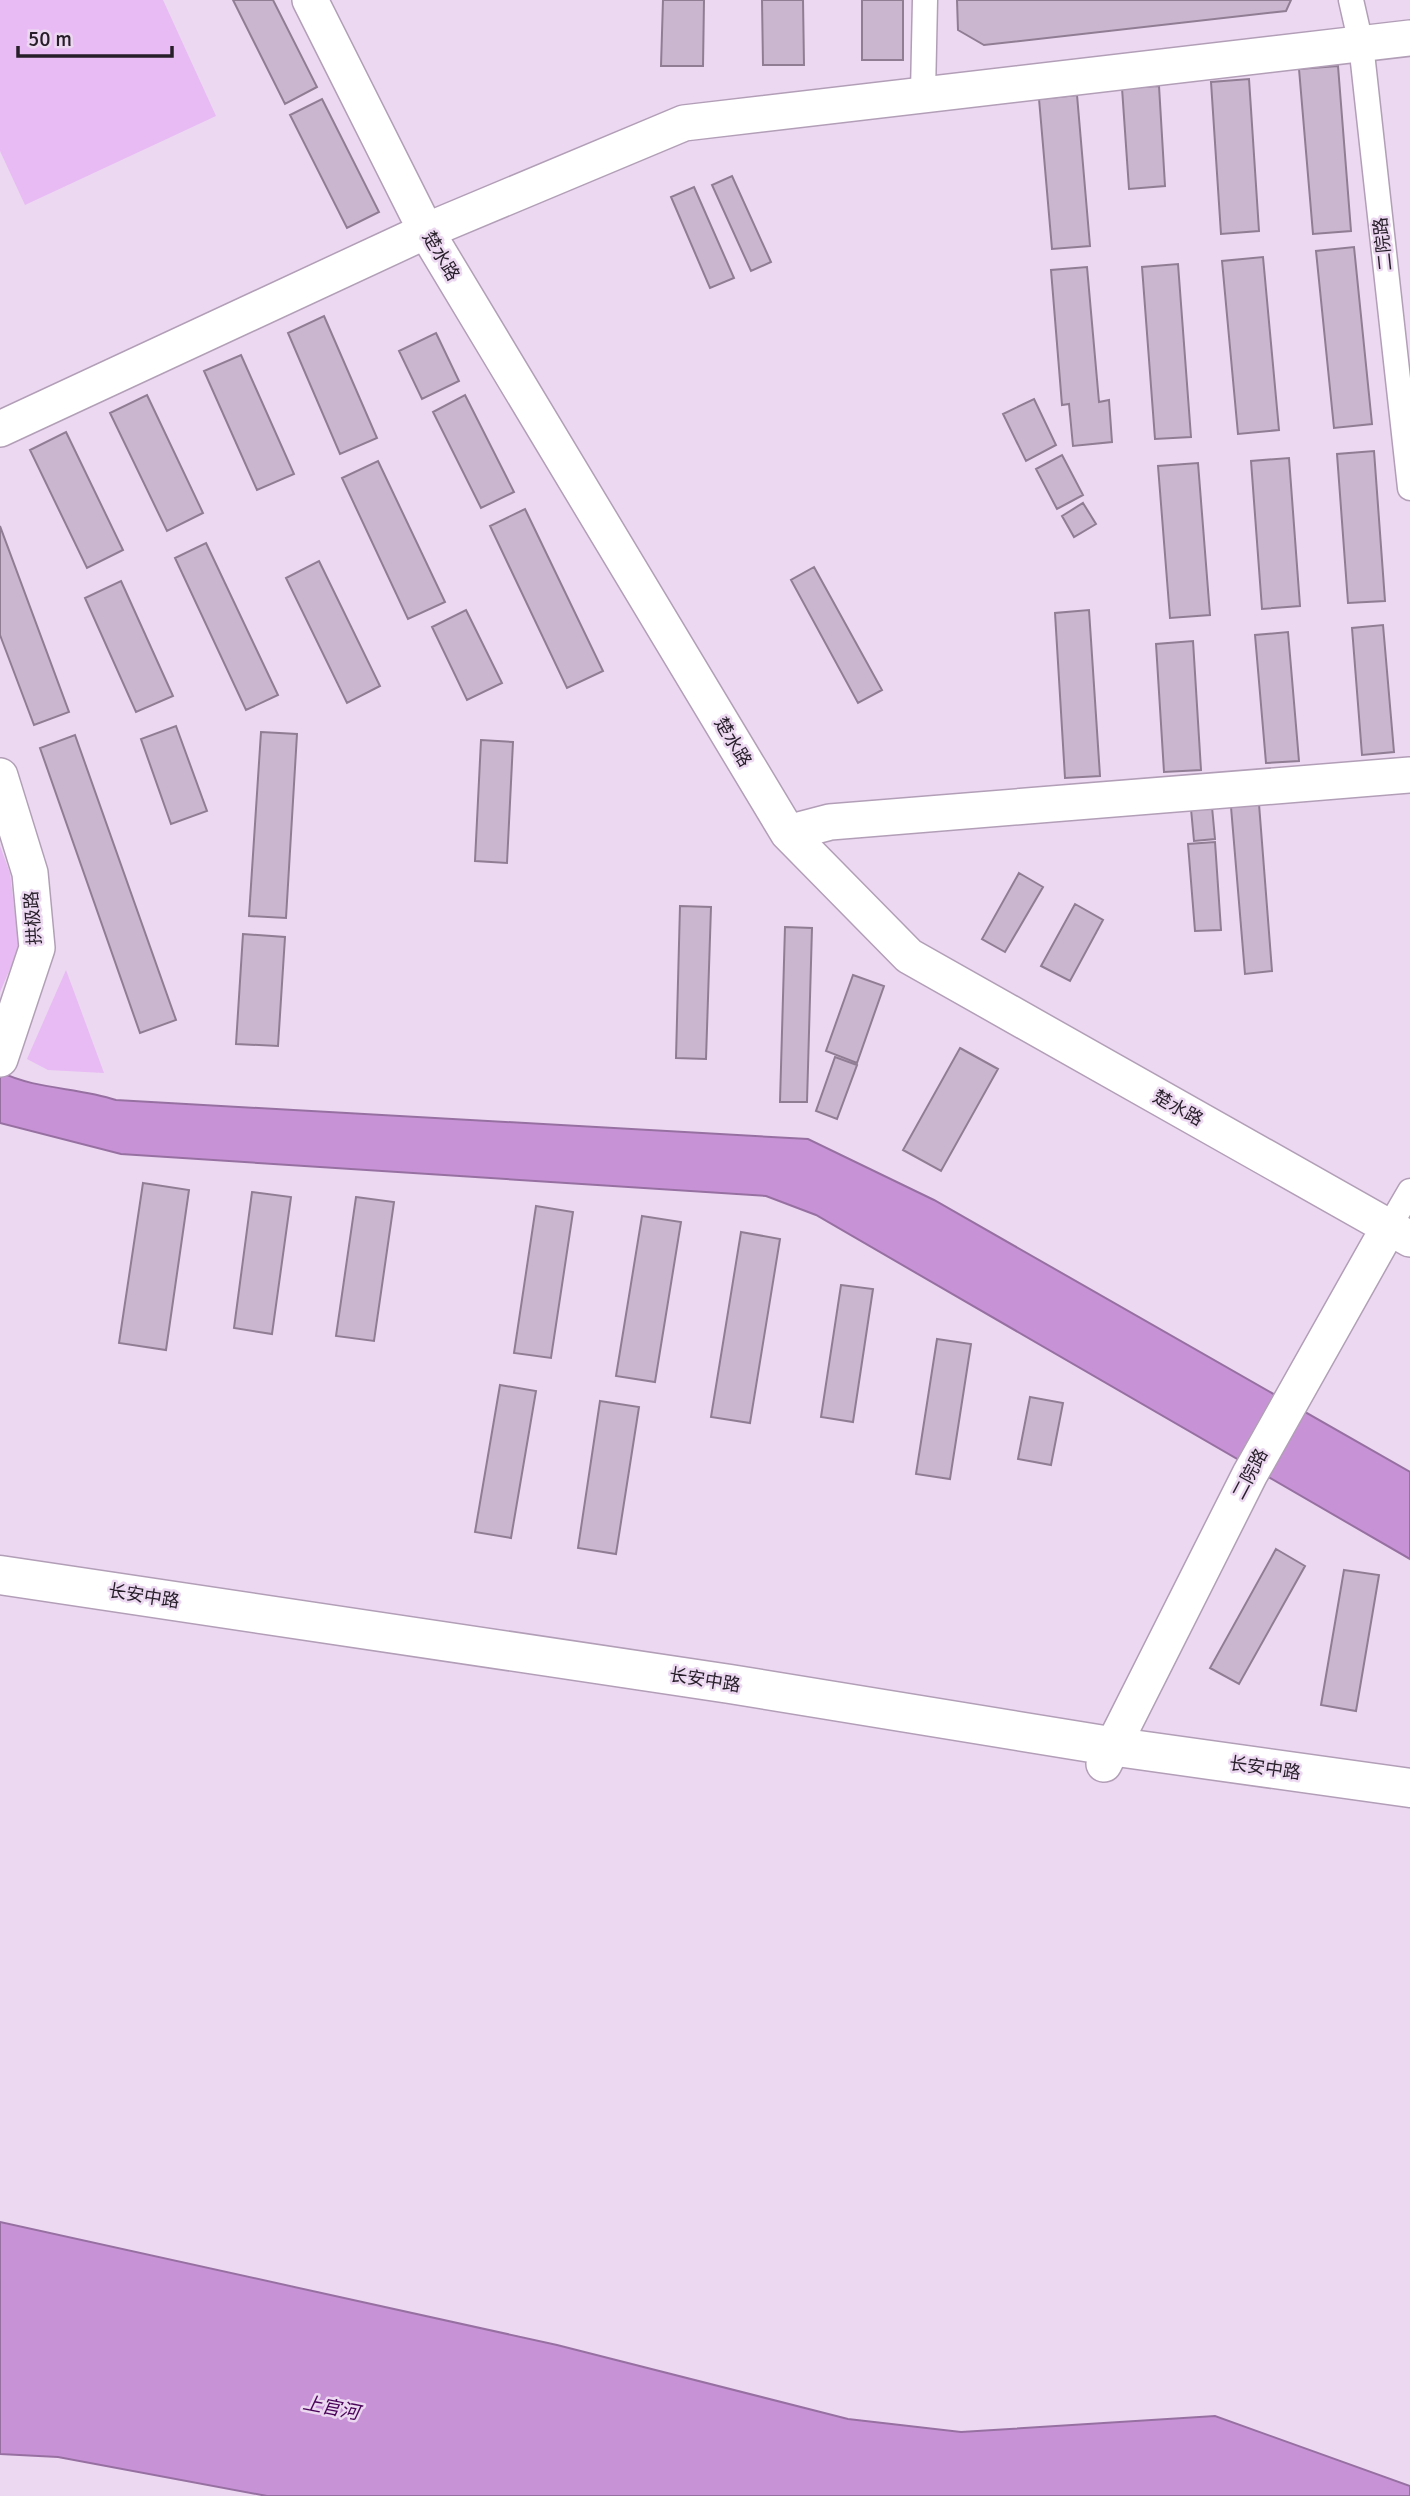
<svg xmlns="http://www.w3.org/2000/svg" width="1410" height="2496" font-family="Signika,'Noto Sans SC',sans-serif">
  <style>
    .green { fill: #e8bbf4 }
    .water { fill: #c893d6; stroke: #9770a2; stroke-width: 2 }
    .building { fill: #cab7cf; stroke: #907d94; stroke-width: 2 }
    .lines { fill: none; stroke-linecap: round; stroke-linejoin: round }
    .street-casing { stroke: #b29fb7; stroke-width: 27 }
    .secondary-casing { stroke: #b29fb7; stroke-width: 38 }
    .primary-casing { stroke: #b29fb7; stroke-width: 41 }
    .street { stroke: #fff; stroke-width: 24 }
    .secondary { stroke: #fff; stroke-width: 35 }
    .primary { stroke: #fff; stroke-width: 38 }
    .labels { text-anchor: middle; dominant-baseline: central; stroke-width: 5; stroke-linejoin: round; paint-order: stroke }
    .street-label { font-size: 18px; fill: #261e28; stroke: #ecd8f1 }
    .water-label { font-size: 19px; font-style: italic; fill: #4a0459; stroke: #ecd8f1 }
  </style>
  <rect width="100%" height="100%" fill="#ecd8f1"/>
  <path class="green" d="M0 0H163L216 116 25 205 0 151Z
    M0 846 10 873 19 948 0 992Z
    M66 970 104 1073 48 1070 27 1059Z"/>
  <path class="water" d="M0 1072C37 1090 77 1087 116 1100L808 1139 934 1200 1410 1472V1559L816 1215 766 1196 121 1154 0 1123Z
    M0 2222 557 2345 848 2419 961 2432 1215 2416 1410 2486V2496H267L58 2457 0 2454Z"/>
  <path class="building" d="M233 0H273L317 87 285 104Z
    M663 0H704L703 66H661Z
    M762 0H803L804 65H763Z
    M862 0H903V60H862Z
    M957 0H1291L1286 11 984 45 958 30Z
    M1338 66 1351 231 1313 234 1299 69Z
    M1249 79 1259 231 1221 234 1211 82Z
    M1159 86 1165 186 1129 189 1122 88Z
    M1077 95 1090 246 1052 249 1039 99Z
    M322 99 379 212 347 228 290 115Z
    M732 176 771 262 751 271 712 185Z
    M694 187 734 278 710 288 671 197Z
    M1354 247 1372 424 1334 428 1316 251Z
    M1263 257 1279 430 1238 434 1222 261Z
    M1178 264 1191 437 1155 439 1142 267Z
    M1087 267 1099 402 1109 400 1112 442 1073 446 1069 404 1062 405 1051 270Z
    M324 316 377 438 340 454 288 333Z
    M436 333 459 381 422 399 399 351Z
    M241 355 294 474 257 490 204 371Z
    M147 395 203 513 167 531 110 413Z
    M465 395 514 492 481 508 433 412Z
    M1034 399 1056 445 1026 461 1003 414Z
    M66 432 123 550 87 568 30 450Z
    M1374 451 1385 601 1348 603 1337 454Z
    M1062 455 1083 495 1057 509 1036 469Z
    M1289 458 1300 606 1262 609 1251 461Z
    M378 461 445 602 408 619 342 478Z
    M1198 463 1210 615 1170 618 1158 466Z
    M1083 503 1096 524 1074 537 1062 516Z
    M525 509 603 671 567 688 490 526Z
    M0 526 69 712 34 725 0 635Z
    M206 543 278 695 246 710 175 558Z
    M319 561 380 686 347 703 286 578Z
    M814 567 882 690 858 703 791 580Z
    M121 581 173 696 136 712 85 598Z
    M466 610 502 683 467 700 432 627Z
    M1089 610 1100 776 1065 778 1055 613Z
    M1383 625 1394 752 1362 755 1352 628Z
    M1288 632 1299 761 1266 763 1255 635Z
    M1193 641 1201 770 1164 772 1156 644Z
    M176 726 207 811 171 824 141 739Z
    M261 732 297 734 286 918 249 916Z
    M75 735 176 1020 140 1033 40 748Z
    M481 740 513 742 507 863 475 861Z
    M1259 804 1272 971 1245 974 1231 807Z
    M1212 807 1215 839 1194 841 1191 809Z
    M1215 842 1221 930 1195 931 1188 844Z
    M1019 873 1043 887 1005 952 982 939Z
    M1075 904 1103 920 1070 981 1041 966Z
    M680 906 711 907 706 1059 676 1058Z
    M785 927 812 928 807 1102H780Z
    M243 934 285 937 278 1046 236 1044Z
    M853 975 884 986 857 1063 826 1051Z
    M960 1048 998 1069 941 1171 903 1150Z
    M835 1057 857 1065 837 1119 816 1111Z
    M143 1183 189 1190 166 1350 119 1343Z
    M252 1192 291 1197 272 1334 234 1328Z
    M356 1197 394 1202 374 1341 336 1336Z
    M536 1206 573 1212 551 1358 514 1353Z
    M642 1216 681 1222 655 1382 616 1376Z
    M741 1232 780 1239 750 1423 711 1417Z
    M841 1285 873 1289 853 1422 821 1417Z
    M937 1339 971 1344 950 1479 916 1474Z
    M500 1385 536 1391 511 1538 475 1532Z
    M1030 1397 1063 1403 1051 1465 1018 1459Z
    M600 1401 639 1407 616 1554 578 1548Z
    M1276 1549 1305 1566 1239 1684 1210 1668Z
    M1344 1570 1379 1575 1356 1711 1321 1705Z"/>
  <g class="lines">
    <g class="street-casing">
      <path id="street" d="M1351 0 1361 44 1410 488
        M923 93 925 0
        M1389 1227 1410 1191"/>
    </g>
    <g class="secondary-casing">
      <path id="secondary" d="M310 0 426 231 788 833 909 956 1410 1239
        M0 429 426 231 684 123 1410 38
        M0 776 30 873 37 948 0 1059
        M788 833 830 822 1410 775
        M1104 1764 1250 1474 1389 1227"/>
    </g>
    <g class="primary-casing">
      <path id="primary" d="M0 1575 730 1684 1110 1746 1410 1788"/>
    </g>
    <use href="#street" class="street"/>
    <use href="#secondary" class="secondary"/>
    <use href="#primary" class="primary"/>
  </g>
  <g class="labels">
    <g class="street-label">
      <text transform="translate(1383 244) rotate(-96)">二院路</text>
      <text transform="translate(441 256) rotate(59)">楚水路</text>
      <text transform="translate(733 742) rotate(59)">楚水路</text>
      <text transform="translate(33 918) rotate(-94)">拱极路</text>
      <text transform="translate(1178 1108) rotate(29)">楚水路</text>
      <text transform="translate(1250 1474) rotate(-62)">二院路</text>
      <text transform="translate(144 1596) rotate(9)">长安中路</text>
      <text transform="translate(705 1680) rotate(9)">长安中路</text>
      <text transform="translate(1265 1768) rotate(8)">长安中路</text>
    </g>
    <g class="water-label">
      <text transform="translate(331 2408) rotate(11)">上官河</text>
    </g>
  </g>
  <path d="M18 46v10h154v-10" fill="none" stroke="#261e28" stroke-width="3.5"/>
  <text x="28" y="46" font-size="21" fill="#261e28" stroke="#ecd8f1" stroke-width="5" paint-order="stroke">50 m</text>
</svg>
